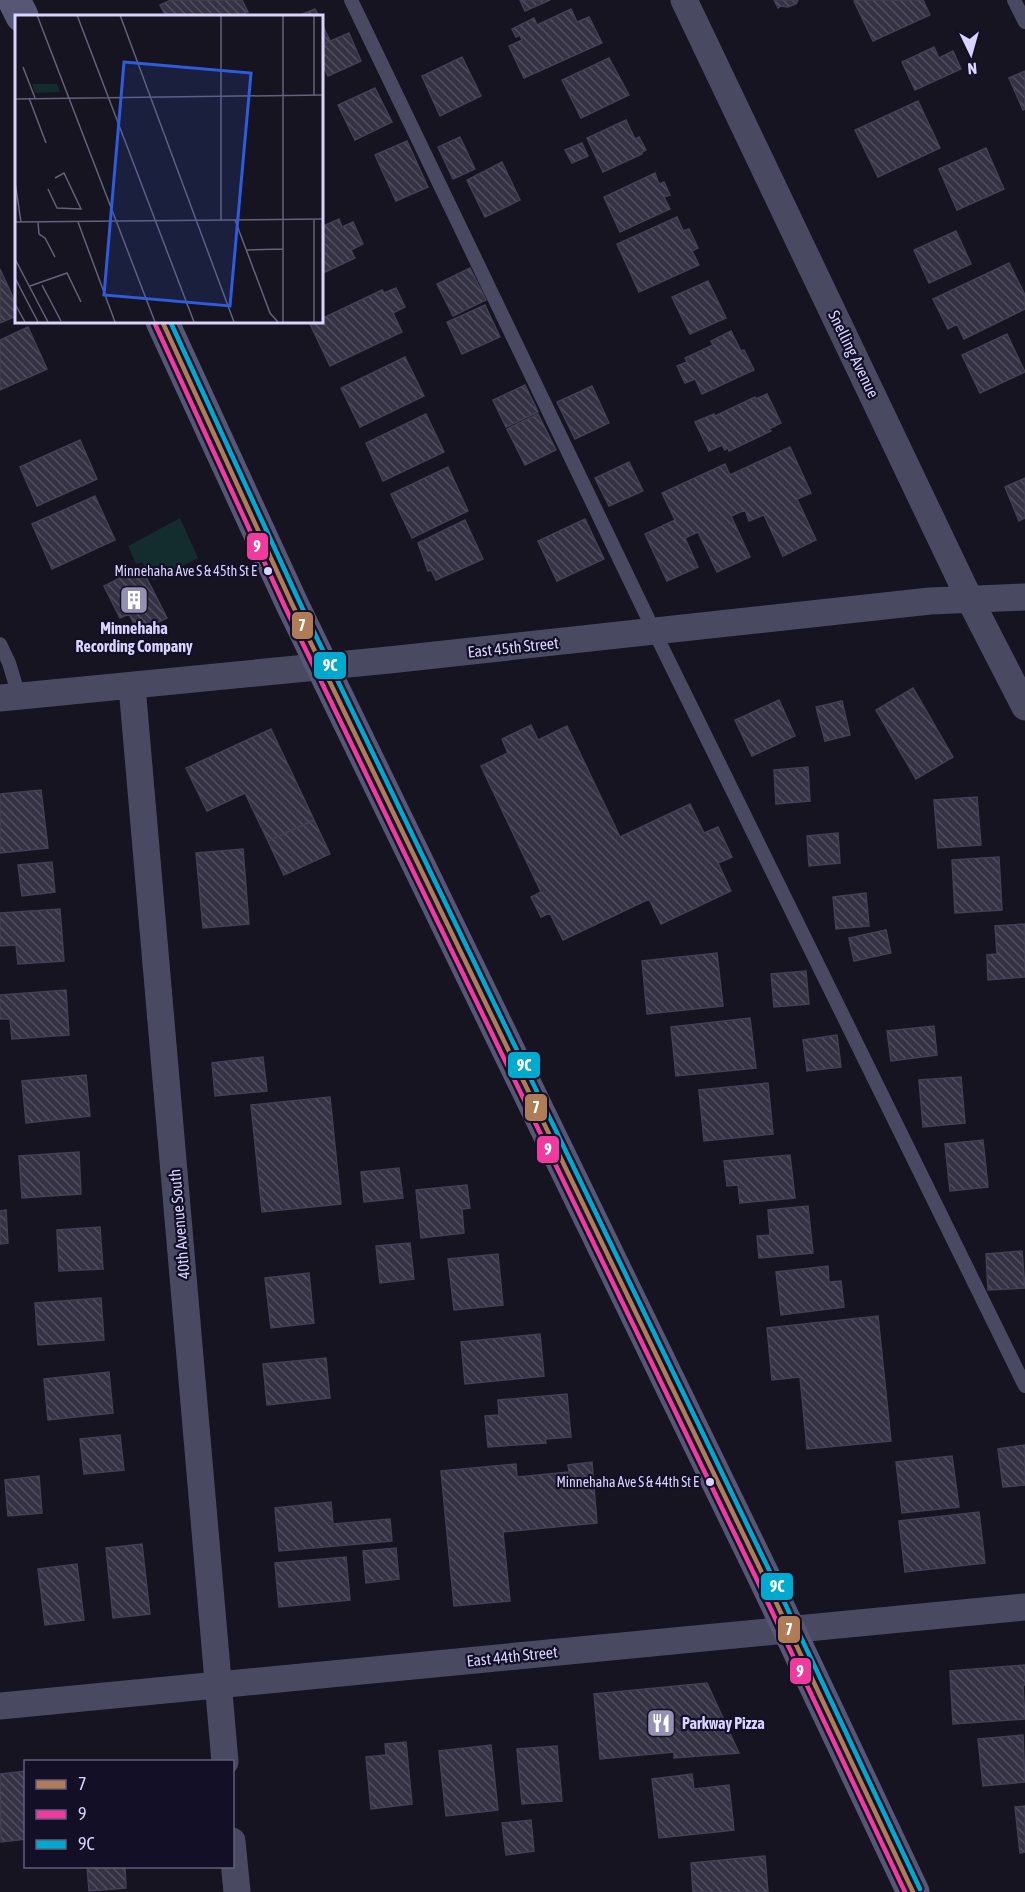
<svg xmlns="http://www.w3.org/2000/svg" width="1025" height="1892" font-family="'Asap Condensed',sans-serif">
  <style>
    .green { fill: #132c2d }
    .building { fill: url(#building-back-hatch); stroke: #433f54; stroke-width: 1.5 }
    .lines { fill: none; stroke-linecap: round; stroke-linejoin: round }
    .service { stroke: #4a4962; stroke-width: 14 }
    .minor { stroke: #4a4962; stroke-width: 27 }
    .secondary { stroke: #575674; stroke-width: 33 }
    .bus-1-casing { stroke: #130f26; stroke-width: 9 }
    .bus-2-casing { stroke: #130f26; stroke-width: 9 }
    .bus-3-casing { stroke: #130f26; stroke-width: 9 }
    .bus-1 { stroke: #b07c57; stroke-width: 4.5 }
    .bus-2 { stroke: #f13a9d; stroke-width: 4.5 }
    .bus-3 { stroke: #00a9ce; stroke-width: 4.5 }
    .bus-dot { fill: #d9d4ff; stroke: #130f26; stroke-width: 2 }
    .labels { text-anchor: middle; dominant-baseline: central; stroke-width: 4.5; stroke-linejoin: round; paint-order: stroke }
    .bus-label { font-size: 14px; fill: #d9d4ff; stroke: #130f26; text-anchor: end }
    .street-label { font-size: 16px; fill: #d9d4ff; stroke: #130f26 }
    .poi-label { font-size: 16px; font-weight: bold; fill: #d9d4ff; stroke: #130f26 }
    .inset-road { fill: none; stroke: #64617a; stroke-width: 1.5 }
    .view { fill: #305bdc; fill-opacity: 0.15; stroke: #305bdc; stroke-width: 3 }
    .inset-edge { fill: none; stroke: #d9d4ff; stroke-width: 3 }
    .line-badge { stroke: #130f26; stroke-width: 2 }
    .badge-label { font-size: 16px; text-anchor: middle; font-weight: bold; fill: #fff }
  </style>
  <defs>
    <pattern id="building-back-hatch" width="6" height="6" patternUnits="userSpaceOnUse" patternTransform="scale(1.5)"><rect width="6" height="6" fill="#343243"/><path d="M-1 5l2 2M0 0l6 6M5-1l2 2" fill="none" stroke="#514f5f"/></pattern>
  </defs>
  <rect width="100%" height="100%" fill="#161421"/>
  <path class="green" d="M180 518 198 558 153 581 142 562 136 564 128 546Z"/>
  <path class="building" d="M171 0H242L248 12 239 16H166L160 5Z
    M520 0H550L525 11Z
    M774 0H798L796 4 788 7 781 6 778 8Z
    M856 0H923L930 15 873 41 854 1Z
    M315 9 319 16H298Z
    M571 9 577 22 589 17 602 43 524 78 509 46 522 40 520 35 516 37 512 29 534 18 537 25Z
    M321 22 330 41 321 45Z
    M349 33 361 61 328 76 321 62V45Z
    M934 47 939 58 953 51 961 69 915 90 902 62Z
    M462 57 481 96 440 116 422 76Z
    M609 58 629 95 581 118 562 80Z
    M1025 71V109L1023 110 1009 78Z
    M375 88 392 122 355 140 338 105Z
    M918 101 940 148 878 177 855 130Z
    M626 120 635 139 639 137 646 150 642 152V154L603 172 587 138Z
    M460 137 475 169 453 179 438 147Z
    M407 141 428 187 396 201 375 155Z
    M582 143 588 156 572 163 565 150Z
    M986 148 1004 189 957 210 939 169Z
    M502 162 520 200 485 217 467 180Z
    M655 173 659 184 664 182 670 195 664 197 670 209 620 232 604 197Z
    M677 217 683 231 689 229 698 248 692 251 699 265 639 292 617 244Z
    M339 219 342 227 353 222 363 244 351 250 355 258 321 274V227Z
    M956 231 971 264 929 283 914 250Z
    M1009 263 1025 295V309L964 339 957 324 948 329 933 299Z
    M470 268 486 300 453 316 437 284Z
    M0 269 16 304V316L0 323Z
    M708 281 726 318 690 334 672 297Z
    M396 288 405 307 393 313 402 332 330 366 310 324 321 321V319L382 290 384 293Z
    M485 305 500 337 462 354 447 322Z
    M28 327 47 369 0 390V340Z
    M731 331 741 351 744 350 754 370 702 394 695 379 685 383 677 366 687 362 685 358 713 345 711 341Z
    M1007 334 1025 372 980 393 962 355Z
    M405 357 424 396 360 427 341 388Z
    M525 385 538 412 506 427 493 400Z
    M592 386 609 423 575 439 557 402Z
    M767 394 781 423 769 429 771 431 729 451 728 448 725 450 722 445 709 451 695 422 714 414 715 416 755 397 756 399Z
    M426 414 444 452 383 481 366 443Z
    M538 414 556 450 525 465 507 429Z
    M80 440 97 479 37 506 20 467Z
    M790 447 811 493 797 499 816 540 783 556 764 515 749 521 745 510 731 516 750 557 717 572 698 532 685 538 698 567 667 581 645 534 675 520 662 493 725 464 730 475Z
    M629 462 643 491 609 506 595 478Z
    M448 467 468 511 412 538 391 494Z
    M1025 478V518L1019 521 1005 487Z
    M95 496 115 540 52 569 32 524Z
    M585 519 604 559 557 581 538 541Z
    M465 520 483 559 436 580 431 570 428 571 418 543Z
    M141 567 167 618 138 632 129 614 120 618 104 586Z
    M913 688 953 757 916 779 876 710Z
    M779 700 795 736 752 756 735 720Z
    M842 701 850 735 825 741 816 707Z
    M531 725 538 740 567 726 620 837 690 804 704 833 718 827 732 857 718 863 731 891 661 924 649 899 563 940 550 913 541 917 531 897 541 892 481 766 508 753 502 739Z
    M271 729 314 820 268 841 245 793 207 811 186 768Z
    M808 767 810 801 776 804 774 770Z
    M41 790 48 848 0 853V794Z
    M977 797 981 845 938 848 934 800Z
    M314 820 330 854 284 875 268 841Z
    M838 833 840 863 809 866 807 836Z
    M243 849 249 924 203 928 196 853Z
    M999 857 1002 910 955 913 952 860Z
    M52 862 55 892 22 896 18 865Z
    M866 893 869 926 836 929 833 897Z
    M60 909 64 961 18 964 16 945 0 946V913Z
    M1025 924V977L988 980 987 955 997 954 995 926Z
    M886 930 891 953 854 961 849 938Z
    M717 953 723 1006 647 1014 642 961Z
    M806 971 809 1004 774 1007 771 974Z
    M66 990 69 1035 12 1039 10 1019H0V995Z
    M750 1018 756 1068 676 1076 671 1027Z
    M934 1026 937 1055 891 1061 887 1031Z
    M837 1035 841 1067 807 1071 803 1040Z
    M263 1057 267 1091 215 1096 212 1063Z
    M86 1075 90 1116 26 1123 22 1081Z
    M961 1077 965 1123 923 1127 919 1080Z
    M768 1083 773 1134 704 1141 699 1090Z
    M330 1097 341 1204 262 1212 251 1105Z
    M983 1140 988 1187 950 1191 945 1144Z
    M79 1152 81 1194 22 1198 19 1156Z
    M790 1155 795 1198 740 1203 738 1185 727 1186 724 1161Z
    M399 1168 403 1198 364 1202 361 1172Z
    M467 1185 470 1208 462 1209 464 1233 421 1238 416 1190Z
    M808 1206 813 1253 759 1258 757 1236 770 1235 768 1210Z
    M6 1210 8 1243 0 1244V1211Z
    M100 1227 103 1269 59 1271 57 1230Z
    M410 1243 414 1279 380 1283 376 1246Z
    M1022 1251 1025 1288 988 1290 986 1254Z
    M498 1254 503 1305 454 1310 448 1259Z
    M828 1266 829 1282 841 1281 844 1307 781 1315 776 1272Z
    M309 1273 314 1323 271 1328 265 1278Z
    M101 1298 104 1340 38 1345 35 1303Z
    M878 1316 891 1441 807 1449 800 1377 772 1380 767 1328Z
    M540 1334 544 1376 465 1384 461 1342Z
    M326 1358 330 1398 267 1405 263 1364Z
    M109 1372 113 1413 48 1420 44 1379Z
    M567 1394 571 1437 545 1439 546 1443 488 1447 485 1416 499 1415 498 1400Z
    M120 1435 124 1470 84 1474 80 1439Z
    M1025 1445V1485L1003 1487 998 1449Z
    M952 1456 959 1507 902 1513 896 1462Z
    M592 1462 597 1523 503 1532 510 1601 454 1606 441 1471 516 1464 517 1477 569 1472 568 1465Z
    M39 1476 42 1513 8 1516 5 1480Z
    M331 1502 333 1524 390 1519 392 1541 279 1551 275 1508Z
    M979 1512 985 1563 905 1572 899 1521Z
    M142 1544 150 1614 113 1618 106 1548Z
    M396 1548 399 1579 366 1583 363 1551Z
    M346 1557 350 1600 279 1607 275 1563Z
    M77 1564 84 1620 45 1625 38 1569Z
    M1025 1665V1685H1023L1025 1719 953 1724 950 1671Z
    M707 1683 739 1753 674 1758V1752L600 1759 594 1694Z
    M1023 1735 1025 1782 983 1786 978 1739Z
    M406 1742 412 1804 371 1809 366 1757 386 1755 385 1744Z
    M491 1745 498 1810 446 1816 439 1751Z
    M557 1746 562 1801 522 1804 517 1749Z
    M26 1771V1839L1 1842 0 1774Z
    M692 1774 694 1789 729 1785 734 1830 659 1838 652 1779Z
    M1025 1806V1852L1020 1853 1015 1807Z
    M531 1820 534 1851 506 1855 502 1823Z
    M765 1856 768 1892H693L691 1863Z
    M87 1866H125L126 1888 89 1891Z"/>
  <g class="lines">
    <path class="service" d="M351 0 655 633 1025 1386
      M1014 0 1025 22
      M0 644 9 663 19 696"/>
    <path class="minor" d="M684 0 970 600 1025 707
      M132 686 225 1762
      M0 698 389 660 930 601 1025 597
      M0 1706 1025 1607
      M232 1841 237 1892"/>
    <path class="secondary" d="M14 0 22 16
      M162 321 292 604 764 1577 913 1892"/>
    <g class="bus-1-casing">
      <path id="bus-1" d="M162 321 292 604 764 1577 913 1892"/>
    </g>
    <g class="bus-2-casing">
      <path id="bus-2" d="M155 324 285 607 757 1580 905 1892"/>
    </g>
    <g class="bus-3-casing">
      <path id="bus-3" d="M170 321 299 601 771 1574 920 1889"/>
    </g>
    <use href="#bus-1" class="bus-1"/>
    <use href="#bus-2" class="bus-2"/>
    <use href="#bus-3" class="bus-3"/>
  </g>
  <defs>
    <g id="building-square" transform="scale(1.5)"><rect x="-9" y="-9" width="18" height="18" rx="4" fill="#9591b1" stroke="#130f26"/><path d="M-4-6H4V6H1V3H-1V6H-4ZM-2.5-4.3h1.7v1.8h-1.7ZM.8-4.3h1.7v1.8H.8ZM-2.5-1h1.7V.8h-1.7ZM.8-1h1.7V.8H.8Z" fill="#fff"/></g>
    <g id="restaurant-square" transform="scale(1.5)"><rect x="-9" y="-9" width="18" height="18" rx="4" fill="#9591b1" stroke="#130f26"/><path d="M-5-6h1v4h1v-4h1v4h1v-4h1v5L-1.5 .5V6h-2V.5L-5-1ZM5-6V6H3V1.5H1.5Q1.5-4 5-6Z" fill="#fff"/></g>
  </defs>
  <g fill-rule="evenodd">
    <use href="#building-square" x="134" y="600"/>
    <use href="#restaurant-square" x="661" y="1723"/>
  </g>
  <g class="bus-dot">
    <circle cx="268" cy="571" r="5"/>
    <circle cx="710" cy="1482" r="5"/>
  </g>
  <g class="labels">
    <g class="bus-label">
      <text x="257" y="571">Minnehaha Ave S &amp; 45th St E</text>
      <text x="699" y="1482">Minnehaha Ave S &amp; 44th St E</text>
    </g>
    <g class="street-label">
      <text transform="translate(854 354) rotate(64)">Snelling Avenue</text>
      <text transform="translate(513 647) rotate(-6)">East 45th Street</text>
      <text transform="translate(179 1224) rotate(-95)">40th Avenue South</text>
      <text transform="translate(512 1656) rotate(-6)">East 44th Street</text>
    </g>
    <g class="poi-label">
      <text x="134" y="628">Minnehaha<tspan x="134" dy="18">Recording Company</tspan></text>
      <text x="682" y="1723" text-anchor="start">Parkway Pizza</text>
    </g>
  </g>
  <g transform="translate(15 15)">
    <rect width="308" height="308" fill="#161421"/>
    <path d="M17 69H42L45 77 20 78Z" fill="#132c2d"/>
    <path class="inset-road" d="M22 0 140 307M62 0 179 307M105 0 219 307M206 0V205M299 0V80M8 52 20 83M14 83 31 128M0 84 308 80M0 167 6 207M33 174 42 193 66 194 49 158 40 163M299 204V307M220 205 255 298 263 307M0 207 308 204M23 207 24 219 30 223 40 242M63 207 100 307M231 235 268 234M0 244 33 307M0 263 23 307M27 270 46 306M15 271 52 258 66 287M0 289 10 307M268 307V0"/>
    <path class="view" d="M109 47 236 58 215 291 89 280Z"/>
    <rect width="308" height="308" class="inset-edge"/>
  </g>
  <g class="line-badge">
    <rect x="246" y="532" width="23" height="29" rx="6" fill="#f13a9d"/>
    <rect x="291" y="611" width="23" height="29" rx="6" fill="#b07c57"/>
    <rect x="313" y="651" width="34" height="29" rx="6" fill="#00a9ce"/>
    <rect x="507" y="1051" width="34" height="28" rx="6" fill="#00a9ce"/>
    <rect x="524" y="1093" width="24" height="29" rx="6" fill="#b07c57"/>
    <rect x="536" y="1135" width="24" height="29" rx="6" fill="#f13a9d"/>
    <rect x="760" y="1572" width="34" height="29" rx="6" fill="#00a9ce"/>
    <rect x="777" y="1615" width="24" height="29" rx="6" fill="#b07c57"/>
    <rect x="789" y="1657" width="23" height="28" rx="6" fill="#f13a9d"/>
  </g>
  <g class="badge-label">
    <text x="257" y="552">9</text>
    <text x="302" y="631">7</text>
    <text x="330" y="671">9C</text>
    <text x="524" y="1071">9C</text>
    <text x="536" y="1113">7</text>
    <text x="548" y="1155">9</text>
    <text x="777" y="1592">9C</text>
    <text x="789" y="1635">7</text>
    <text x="800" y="1677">9</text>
  </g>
  <rect x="24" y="1760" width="210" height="108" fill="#130f26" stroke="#625e7d" stroke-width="1.5"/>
  <rect x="36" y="1780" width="30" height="9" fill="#b07c57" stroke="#625e7d" stroke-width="1.5"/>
  <text x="78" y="1790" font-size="18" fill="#d9d4ff">7</text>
  <rect x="36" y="1810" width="30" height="9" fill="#f13a9d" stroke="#625e7d" stroke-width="1.5"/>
  <text x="78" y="1820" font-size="18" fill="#d9d4ff">9</text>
  <rect x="36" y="1840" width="30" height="9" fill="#00a9ce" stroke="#625e7d" stroke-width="1.5"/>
  <text x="78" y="1850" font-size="18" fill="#d9d4ff">9C</text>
  <g transform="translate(971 54) rotate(175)" stroke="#130f26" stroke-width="4.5" paint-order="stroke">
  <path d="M0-4.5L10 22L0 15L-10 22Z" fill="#d9d4ff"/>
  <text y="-9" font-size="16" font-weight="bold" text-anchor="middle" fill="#d9d4ff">N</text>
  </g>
</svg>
